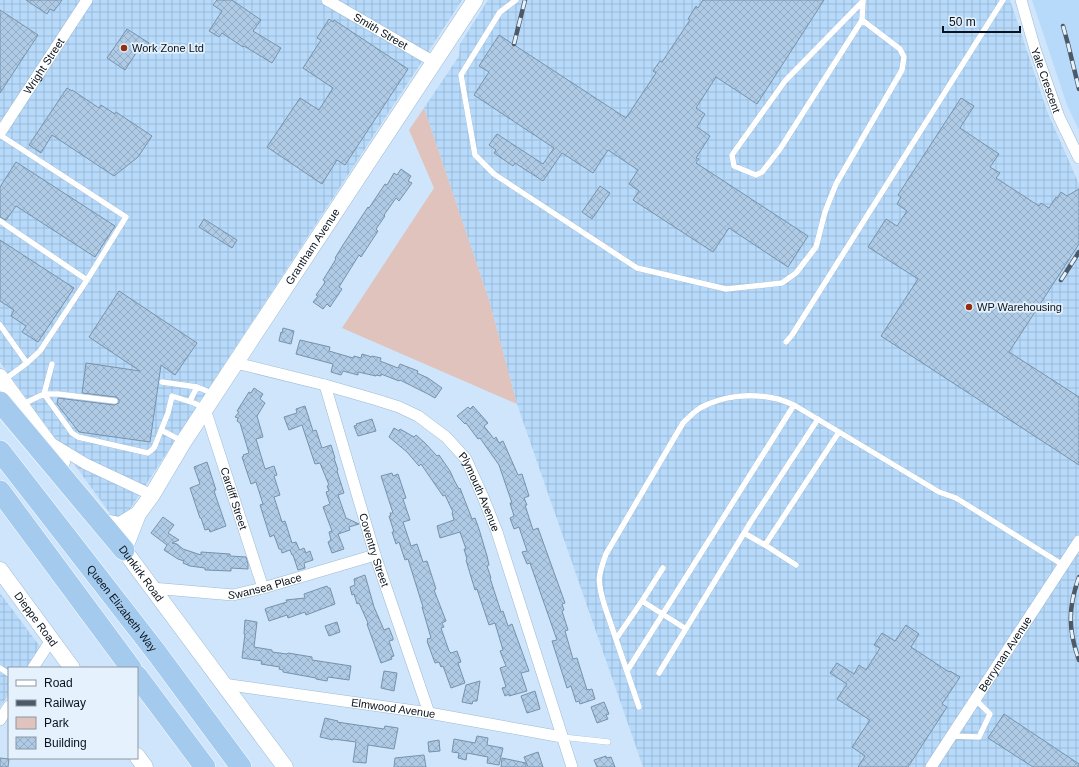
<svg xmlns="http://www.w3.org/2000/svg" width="1079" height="767" font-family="Helvetica,sans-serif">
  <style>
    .built { fill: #b7dafb }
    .industrial { fill: url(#industrial-grid) }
    .green { fill: #dfc3bc }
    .building { fill: url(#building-cross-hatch); stroke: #7792ab }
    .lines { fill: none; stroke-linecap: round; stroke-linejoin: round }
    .lane-casing { stroke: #9ebad4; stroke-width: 6 }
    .street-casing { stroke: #9ebad4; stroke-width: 12 }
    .secondary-casing { stroke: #9ebad4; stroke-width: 17 }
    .highway-casing { stroke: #fff; stroke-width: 22 }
    .lane { stroke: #fff; stroke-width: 5.5 }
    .street { stroke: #fff; stroke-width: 11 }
    .secondary { stroke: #fff; stroke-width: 16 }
    .highway { stroke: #a4cbee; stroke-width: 21 }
    .rail-casing { stroke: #4c5a68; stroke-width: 4.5 }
    .rail { stroke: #e5f1fc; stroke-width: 3; stroke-dasharray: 9; stroke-linecap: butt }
    .poi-dot { fill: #952e11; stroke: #e5f1fc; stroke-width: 1.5 }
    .labels { text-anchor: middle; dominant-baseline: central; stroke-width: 3.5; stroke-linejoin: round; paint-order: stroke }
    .street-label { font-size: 11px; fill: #09131d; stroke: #e5f1fc }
    .poi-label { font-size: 11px; fill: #09131d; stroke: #e5f1fc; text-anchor: start }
  </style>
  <defs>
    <pattern id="industrial-grid" width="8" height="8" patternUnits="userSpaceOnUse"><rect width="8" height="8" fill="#b7dafb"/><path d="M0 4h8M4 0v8" fill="none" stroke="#9cbad7"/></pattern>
    <pattern id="building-cross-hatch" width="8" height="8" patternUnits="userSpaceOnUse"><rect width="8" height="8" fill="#aecae5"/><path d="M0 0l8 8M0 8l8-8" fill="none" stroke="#94adc4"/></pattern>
  </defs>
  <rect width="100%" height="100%" fill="#cee5fb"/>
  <path class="built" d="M1032 0H1079V130L1067 105Z"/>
  <path class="industrial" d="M0 0H462L130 509 117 523 0 362Z
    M488 0H1010L1047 111 1079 184V767H643L517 404 489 300 424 108 459 56 460 44Z
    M0 593 41 648 27 668H9V694L0 707Z"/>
  <path class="green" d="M424 108 489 300 517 404 342 328 434 188 409 130Z"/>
  <path class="building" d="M26 0H62L54 11 50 9 47 14Z
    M217 0H232L261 20 253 31 281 48 272 63 244 46 243 47 222 33 219 37 209 31 222 11 213 5Z
    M703 0H824L757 104 716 77 696 108 705 114 697 127 710 136 696 158 699 159 696 163 808 236 788 267 729 228 713 252 633 200 639 191 629 184 638 170 608 150 593 173 562 153 543 181 515 163 513 166 494 153 496 150 489 145 497 134 543 164 554 148 474 95 489 72 479 66 499 35 626 118 656 73 653 71 660 61 662 62 690 20 688 19 696 6 698 8Z
    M0 10 38 35 0 93Z
    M329 19 333 22 334 20 408 69 345 165 337 160 322 184 267 147 300 98 319 110 333 88 303 68 321 40 317 38Z
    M127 29 149 43 143 53 138 50 125 70 107 58Z
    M67 88 72 91V90L99 108 101 105 115 114 116 112 152 136 138 157 114 176 52 135 41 153 29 145Z
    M961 98 974 106 960 128 999 154 990 167 1000 173 996 178 1039 206 1041 203 1049 208 1056 197 1057 198 1061 192 1067 196 1079 189V244L1009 352 1079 397V465L881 336 918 279 868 247 886 219 897 226 907 211 897 204 901 197 898 195Z
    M16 162 115 226 95 257 16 206 6 220 0 217V187Z
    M401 169 411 176 408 181 412 183 399 201 396 198 384 215 385 216 376 229 378 231 361 257 359 255 339 287 342 289 330 307 327 304 323 309 313 302 318 296 316 295 324 284 325 281 323 280 336 259 335 258 343 245 368 207 369 208 385 184 387 185 394 173 397 175Z
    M600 186 610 193 592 219 582 212Z
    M204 219 237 240 232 248 199 227Z
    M0 240 74 288 38 342 22 332 26 326 11 316 14 310 0 301Z
    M119 291 197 343 175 375 161 365 150 442 79 432 57 404 58 398 114 405 119 403V400L116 397 82 393 86 363 140 371 89 337Z
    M283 328 294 331 291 344 279 341 281 332 282 333Z
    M300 340 330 347 329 351 353 358 354 356 361 358 362 354 372 357V356L381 358 380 361 398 368 400 364 418 371 417 373 428 378 442 388 435 398 428 394 400 380 399 381 381 374V376L376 375V376L358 372V375L343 371 341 375 331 372 333 364 296 354Z
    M254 388 263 394 260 399 265 403 257 416 263 437 256 439 265 469 274 466 277 475 274 476 280 495 274 497 282 522 285 521 292 543 296 542 299 549 300 550 304 548 306 553 310 551 313 560 304 563 305 568 298 570 293 555H292L290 550 282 553 281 549H279L274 535 270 537 260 505 263 504 256 482 251 484 242 457 244 456 243 455 249 453 240 423 237 421 238 418 235 417 239 412 237 411 249 392 251 393Z
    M305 406 313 431 316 430 322 448 331 445 335 458H334L338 470 337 471 344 493 338 495 346 518 359 524 349 527 350 530 338 534 344 549 332 553 328 542 331 540 329 532 332 531 323 507 330 504 326 492 329 491 327 486 329 485 320 463 315 464 302 425 289 430 284 417 297 413 296 409Z
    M473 406 488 423 484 426 494 439 496 437 499 443 503 441 518 475 522 474 529 496 524 498 527 505H525L533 530 538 528 565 603 562 604 564 610 562 611 568 630 565 631 573 659 577 658 587 690 588 689V690L592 689 595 699 580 704 579 701 576 702 571 686 567 688 552 641 557 640 530 563 527 564 522 552 527 551 519 527 514 529 510 518 514 516 510 503H512L499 465 480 438 478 439 466 423 465 424 457 416 468 407 470 409Z
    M372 419 376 431 358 436 354 426 357 425 356 424Z
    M394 428 399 431 400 429 414 437 416 435 425 443 437 456 439 455 450 471 455 482 459 489 460 488 472 519 475 518 479 529 487 556 489 565 487 566 491 578H490L501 612 503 611 508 626 512 624 529 671 521 673 527 691 509 696V694L505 696 502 688 506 687 500 668 506 666 500 651 503 650 495 623 489 625 477 589 475 590 466 560 467 559 464 549H466L460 532 440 538 437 526 454 520 452 513 453 512 445 495 443 496 421 464 419 466 407 452 389 437Z
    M207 462 216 490H214L215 494 226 526 210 532 209 529 205 530 201 518H200L190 488 200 484 194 467Z
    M392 473 393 476 398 474 406 498 403 499 410 520 403 522 411 546 417 544 423 562 427 561 436 589 434 590 446 621 442 623 444 627 441 628 449 651 451 653 457 651 461 662 458 663 465 683 451 688 443 666 441 667 439 662 435 663 427 641 428 640 427 639 431 638 422 607H423L408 559 405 560 399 542 396 544 392 532H394L389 516H391L390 513H393L381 476Z
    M163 517 174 525 168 533 179 540 172 543 177 544 183 549 201 555V552L230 554V556L246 557 248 564V569L231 568V571L205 570V568L190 566 183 563 184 561 178 559 164 550 167 545 151 533Z
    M365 575 374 607 384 630 389 628 393 638V640L389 641 394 656 391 657 392 659 381 663 367 624 368 623 359 603 357 604 354 594 352 595 350 587 355 585 354 579Z
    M327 586 328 588H330L335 604 306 615 305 612 288 618 287 615 269 621 265 609 267 608 287 602 286 600 305 598 304 594Z
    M245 620 257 622 254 647 272 650V652L287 654 288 653 312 657V660L351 666 349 680 328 677 327 681 316 679V678L283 672V670L279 669 280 667 261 664 262 661 242 658 245 634H244Z
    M337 622 340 632 329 636 325 626Z
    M906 625 919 634 911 647 949 672 950 671 960 677 942 704 947 707 908 767H858L865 756 852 747 870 720 837 699 847 684 830 673 837 663 854 674 859 665 866 670 880 648 874 645 882 633 895 641Z
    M384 671 397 673 394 691 381 688Z
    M480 681 477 701H473L472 704 462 702 466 685Z
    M535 691 540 709 527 713 521 696Z
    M604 702 609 714 606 715 608 719 597 723 591 707Z
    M1004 714 1079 764V767H1033L988 738Z
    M325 718 338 721 337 722 384 729 385 726 398 728 394 749 368 745 366 763 353 762 356 742 333 739V740L320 737Z
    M477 736 488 738 487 745 503 748 499 765 487 763 488 757 467 753 466 760 458 758 459 753 452 752 454 739 475 743Z
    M439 740 440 751 429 752 428 742Z
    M538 752 543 767H528L524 757Z
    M424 755 426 767H394L395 758Z
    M606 756V758L611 757 615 767H597L594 760Z
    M0 758 9 759 8 767H0Z
    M502 758 526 763V767H501Z"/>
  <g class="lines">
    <g class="lane-casing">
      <path id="lane" d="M516 0 500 12 461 75 475 155 494 174 637 268 726 289 782 283 796 273 816 247 825 212 836 184 902 70 904 57 900 49 862 20 863 0
        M862 20 780 149 762 172 756 175 734 166 732 155 785 81 863 1
        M0 135 126 217 87 280 0 221
        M0 325 27 363
        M786 342 792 335 1003 0
        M52 364 44 394H58L115 401
        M4 380 27 363 40 351 87 280
        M162 382 197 387
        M190 401 197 387 214 394
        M21 405 44 394 72 433 78 437 148 453 154 448 168 413 172 396 194 403 204 408
        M161 430 182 441
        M744 533 765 545 839 432
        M765 545 796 565
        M642 601 663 568
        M616 639 642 601 686 629
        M0 668 9 674
        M627 671 794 405
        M659 673 752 520 818 419
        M639 707 604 604C597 580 598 576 606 554L683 423C688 418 694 412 700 408 722 396 749 393 773 398 780 399 787 402 794 405L939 492 956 498 1063 565
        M951 736 979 737 990 714 975 699
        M562 737 608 742"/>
    </g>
    <g class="street-casing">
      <g id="street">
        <path id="s1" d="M327 0 434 62"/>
        <path id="s2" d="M1021 0 1035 49 1059 117 1079 158"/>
        <path id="s3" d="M0 133 87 0"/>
        <path id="s4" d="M236 363 325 385 377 400 399 407 418 416 446 437 466 459 483 497 497 532 572 767"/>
        <path id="s5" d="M325 385 375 555 429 713"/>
        <path id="s6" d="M205 409 263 588"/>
        <path d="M51 443 86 464 152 495"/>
        <path id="s7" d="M152 588 233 595 263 588 375 555"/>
        <path d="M33 668 51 640"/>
        <path id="s8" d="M223 684 429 713 562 737"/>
        <path d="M0 720 9 706"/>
        <path id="s9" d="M931 767 1079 541"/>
      </g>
    </g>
    <g class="secondary-casing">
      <g id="secondary">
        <path d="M0 377 62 462"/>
        <path d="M104 522 120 525 138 514"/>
        <path id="s10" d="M118 542 285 767"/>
        <path id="s11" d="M124 550 138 514 152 495 184 441 475 0"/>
        <path id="s12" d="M0 570 72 668"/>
        <path d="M137 756 145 767"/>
      </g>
    </g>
    <g class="highway-casing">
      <g id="highway">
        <path d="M0 402 124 550"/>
        <path id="s13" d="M0 451 156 652 241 767"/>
        <path d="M0 491 131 668"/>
        <path d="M137 676 205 767"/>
      </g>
    </g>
    <use href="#lane" class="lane"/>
    <use href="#street" class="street"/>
    <use href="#secondary" class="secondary"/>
    <use href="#highway" class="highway"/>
    <g class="rail-casing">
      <path id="rail" d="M1063 26 1068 44 1079 89
        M514 44 525 0
        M1061 280 1079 252
        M1079 577C1068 607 1068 630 1079 660"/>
    </g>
    <use href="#rail" class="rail"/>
  </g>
  <g class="poi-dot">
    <circle cx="124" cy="48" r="4"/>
    <circle cx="969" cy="307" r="4"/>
  </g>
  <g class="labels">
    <g class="street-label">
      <text stroke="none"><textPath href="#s1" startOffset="62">Smith Street</textPath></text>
      <text stroke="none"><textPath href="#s3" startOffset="80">Wright Street</textPath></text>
      <text stroke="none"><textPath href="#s2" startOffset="84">Yale Crescent</textPath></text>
      <text stroke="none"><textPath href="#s11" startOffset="358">Grantham Avenue</textPath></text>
      <text stroke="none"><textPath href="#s4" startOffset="290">Plymouth Avenue</textPath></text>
      <text stroke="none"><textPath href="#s6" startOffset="94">Cardiff Street</textPath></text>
      <text stroke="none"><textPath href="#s5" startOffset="172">Coventry Street</textPath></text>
      <text stroke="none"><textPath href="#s10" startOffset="39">Dunkirk Road</textPath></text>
      <text stroke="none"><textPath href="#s7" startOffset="114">Swansea Place</textPath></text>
      <text stroke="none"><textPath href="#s13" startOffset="199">Queen Elizabeth Way</textPath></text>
      <text stroke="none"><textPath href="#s12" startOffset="61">Dieppe Road</textPath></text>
      <text stroke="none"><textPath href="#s9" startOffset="135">Berryman Avenue</textPath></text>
      <text stroke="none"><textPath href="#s8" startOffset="172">Elmwood Avenue</textPath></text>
    </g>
    <g class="poi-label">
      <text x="132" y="48">Work Zone Ltd</text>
      <text x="977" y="307">WP Warehousing</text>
    </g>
  </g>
  <rect x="8" y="667" width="130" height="92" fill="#e5f1fc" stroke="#8d98a3"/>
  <rect x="16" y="680" width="20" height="6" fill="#ffffff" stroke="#8d98a3"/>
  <text x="44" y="687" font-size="12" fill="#09131d">Road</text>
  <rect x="16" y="700" width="20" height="6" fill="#4c5a68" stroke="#8d98a3"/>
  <text x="44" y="707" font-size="12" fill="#09131d">Railway</text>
  <rect x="16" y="717" width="20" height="12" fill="#dfc3bc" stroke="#8d98a3"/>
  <text x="44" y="727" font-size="12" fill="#09131d">Park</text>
  <rect x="16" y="737" width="20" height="12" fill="url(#building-cross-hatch)" stroke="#8d98a3"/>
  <text x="44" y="747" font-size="12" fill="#09131d">Building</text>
  <path d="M943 26v6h77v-6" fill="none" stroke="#09131d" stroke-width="2"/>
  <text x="949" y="26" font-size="12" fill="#09131d" stroke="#e5f1fc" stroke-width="3" paint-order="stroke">50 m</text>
</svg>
